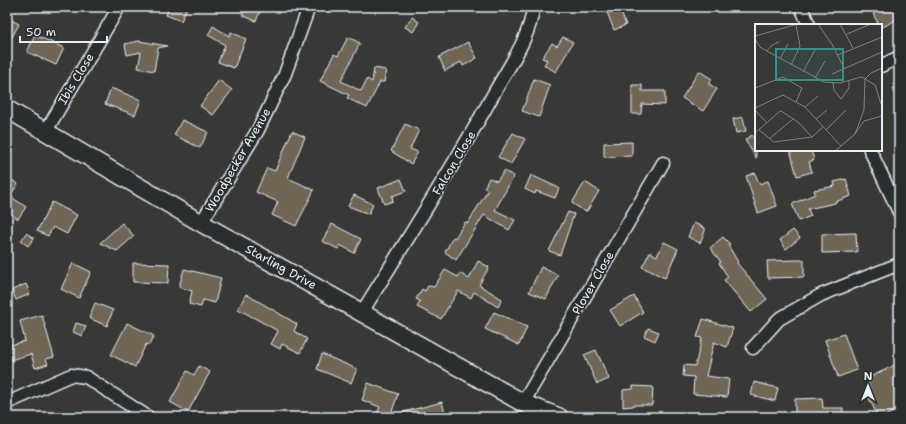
<svg xmlns="http://www.w3.org/2000/svg" width="906" height="424" font-family="'Shantell Sans',sans-serif">
  <style>
    .building { fill: #716657; stroke: #e8f1f8 }
    .lines { fill: none; stroke-linecap: round; stroke-linejoin: round }
    .street-casing { stroke: #e8f1f8; stroke-width: 15 }
    .secondary-casing { stroke: #e8f1f8; stroke-width: 20 }
    .street { stroke: #2a2d2e; stroke-width: 12 }
    .secondary { stroke: #2a2d2e; stroke-width: 17 }
    .labels { text-anchor: middle; dominant-baseline: central; stroke-width: 3.5; stroke-linejoin: round; paint-order: stroke }
    .street-label { font-size: 12px; fill: #e8f1f8; stroke: #2a2d2e }
    .inset-road { fill: none; stroke: #7e8284; stroke-width: 1 }
    .view { fill: #3a8f8a; fill-opacity: 0.15; stroke: #3a8f8a; stroke-width: 2 }
    .inset-edge { fill: none; stroke: #e8f1f8; stroke-width: 2 }
  </style>
  <rect width="100%" height="100%" fill="#383836"/>
  <filter id="ink" filterUnits="userSpaceOnUse"><feTurbulence type="fractalNoise" baseFrequency=".025" numOctaves="2"/><feDisplacementMap in="SourceGraphic" scale="8" xChannelSelector="R" yChannelSelector="G"/><feConvolveMatrix kernelMatrix="1 2 1 2 8 2 1 2 1" color-interpolation-filters="sRGB"/></filter>
  <g filter="url(#ink)">
    <path class="building" d="M169 7H187L181 21 166 15Z
      M246 7H262L256 21 242 15Z
      M605 7H619L626 25 614 30Z
      M886 7H899V18L881 28V25H879L873 14Z
      M412 17 419 22 413 32 405 27Z
      M7 18 19 24 7 47Z
      M213 26 229 36 231 32 246 39 234 68 218 62 225 45 208 35Z
      M35 35 64 48 56 65 27 52Z
      M348 37 360 43 341 81 361 91 367 79 372 82 374 68 386 70 384 82H380L367 108 347 98 349 95 320 81 334 54 338 56Z
      M563 37 573 42 556 72 544 65 547 60 542 58 552 43 557 46Z
      M139 41 167 46 158 48 154 71 138 68 141 52 127 55 125 44Z
      M468 42 477 58 463 66 461 62 445 71 439 57Z
      M699 71 712 79 709 84 717 89 703 111 682 98Z
      M534 79 550 85 539 117 522 111Z
      M219 80 232 90 213 115 200 106Z
      M632 85H642V91H665V105L642 104 641 114H632Z
      M111 88 141 100 135 115 105 104Z
      M743 117 746 131 736 133 733 119Z
      M182 120 208 132 200 148 174 135Z
      M405 124 419 130 410 149 418 152 411 164 391 151Z
      M292 131 305 137 288 178 314 190 296 226 272 215 278 202 256 192 267 168 275 171Z
      M513 133 525 139 511 164 498 157Z
      M752 135 756 142V158L745 140Z
      M632 142V156L604 157V143Z
      M790 150H811L814 160 809 162 812 172 797 176Z
      M504 171 514 176 495 210 515 220 509 230 484 215 456 260 445 252 453 237 455 238 465 222 468 223 488 190 484 188 489 178 497 181Z
      M755 173 759 184 768 181 777 206 758 213 746 176Z
      M531 175 559 188 555 198 536 191 535 194 525 189Z
      M7 177 18 184 10 196 26 207 18 219 7 211Z
      M401 179 406 191 392 196 393 201 384 204 378 188Z
      M846 179 851 196 835 202V203L808 209 811 216 799 221 792 204 815 194 814 190 835 186 834 182Z
      M585 182 599 191 587 211H584L572 203Z
      M354 195 373 204 369 214 348 206Z
      M52 202 77 215 67 234 53 227 48 236 37 231Z
      M568 212 574 214 560 255 549 251Z
      M122 223 134 236 117 251 100 243Z
      M694 223 705 228V231L700 243 688 237Z
      M332 224 361 239 354 253 340 245 338 249 322 241Z
      M793 230 800 238 786 249 780 240Z
      M26 233 34 238 28 246 21 241Z
      M856 233 857 252 822 253V234Z
      M723 237 730 244 728 245 738 262 737 263 767 299 751 312 724 280 728 277 719 263 721 262 710 248Z
      M664 242 678 249 665 278 642 267 650 252 657 256Z
      M797 260H804V277L768 278 767 261Z
      M478 261 489 267 479 285 502 299 498 307 474 292 471 298 458 291 441 319 417 307 420 301 416 299 422 289 425 291 428 286 434 287 445 270 458 277 460 273 469 279Z
      M73 263 91 272 79 298 61 289Z
      M133 263 169 264 168 283 133 282Z
      M541 267 558 275 546 299 529 292Z
      M184 269 221 278 215 303 203 300 201 307 189 304 192 291 179 287Z
      M26 284 30 294 16 300 12 290Z
      M246 294 297 324 294 331 307 339 300 353 282 344 280 349 271 344 278 331 238 309Z
      M634 296 643 312 620 326 610 310Z
      M95 303 113 310 107 326 89 318Z
      M494 312 527 327 519 345 485 329Z
      M42 315 54 357 46 359 48 364 35 368 31 354 7 361V346L25 341 20 321Z
      M703 319 733 328 727 347 714 342 706 376 729 379 727 397 693 394 694 377 683 376 684 365 695 366 702 338 697 337Z
      M76 323 86 326 82 336 73 332Z
      M127 323 154 336 149 345 146 344 135 367 111 355Z
      M648 328 659 332 655 341 644 336Z
      M844 334 857 370 838 377 825 340Z
      M596 350 609 379 597 384 584 355Z
      M322 354 357 369 351 383 317 369Z
      M899 363V409L883 417H878L868 396 872 393 866 379Z
      M199 366 210 372 188 412 170 402 187 371 194 375Z
      M754 382 778 388 775 401 751 395Z
      M368 383 398 394 390 417H375L380 407 362 400Z
      M633 386 653 387 652 405H633V406L623 407V390L633 389Z
      M822 398 823 408H843V417H804V415H795V399Z
      M442 402 446 417H397L396 414Z"/>
    <g class="lines">
      <g class="street-casing">
        <path id="street" d="M801 7 809 25
          M881 66 899 57
          M46 131 119 7
          M870 150 899 212
          M201 223 258 130 285 74 309 7
          M362 312C407 240 452 169 493 95 507 69 531 37 533 7
          M753 348 779 319 821 295 899 264
          M7 403 71 375 86 377 148 417
          M523 403 663 163"/>
      </g>
      <g class="secondary-casing">
        <path id="secondary" d="M7 109 201 223 523 403 559 417"/>
      </g>
      <use href="#street" class="street"/>
      <use href="#secondary" class="secondary"/>
    </g>
  </g>
  <g class="labels">
    <g class="street-label">
      <text transform="translate(76 79) rotate(-59)">Ibis Close</text>
      <text transform="translate(238 160) rotate(-60)">Woodpecker Avenue</text>
      <text transform="translate(454 163) rotate(-59)">Falcon Close</text>
      <text transform="translate(281 267) rotate(29)">Starling Drive</text>
      <text transform="translate(593 283) rotate(-60)">Plover Close</text>
    </g>
  </g>
  <g transform="translate(755 24)">
    <rect width="127" height="127" fill="#383836"/>
    <path class="inset-road" d="M63 0 78 22 89 44M85 0 98 24M92 10 116 0M0 12 43 0M0 15 5 23 12 27 69 58 85 59 106 53 111 55M12 27 17 21 24 18M83 31 127 13M25 35 33 20M36 41 45 22 41 1M48 48 61 24M77 50 127 28M60 54 70 37M110 55 120 61 127 83M78 59 79 66 86 75 94 64V57M0 64 28 53 47 64 41 78M50 83 63 72M0 84 28 71 50 83 86 122M0 86 12 99M61 95 72 86M71 106 91 86M0 109 24 88 26 87 43 98 57 113 19 118 4 106M100 110 109 97 127 92M57 113 68 103M14 115 38 95M80 127 100 110 109 86 110 55 116 49 127 44"/>
    <path class="view" d="M21 25H88V56H21Z"/>
    <rect width="127" height="127" class="inset-edge"/>
  </g>
  <rect width="906" height="424" fill="none" stroke="#2a2d2e" stroke-width="24"/>
  <rect x="12" y="12" width="882" height="400" fill="none" stroke="#e8f1f8" stroke-width="1.5" filter="url(#ink)"/>
  <g transform="translate(868 386)" stroke="#2a2d2e" stroke-width="3" paint-order="stroke">
  <path d="M0-3L7 15L0 10L-7 15Z" fill="#e8f1f8"/>
  <text y="-6" font-size="11" font-weight="bold" text-anchor="middle" fill="#e8f1f8">N</text>
  </g>
  <path d="M20 36v6h87v-6" fill="none" stroke="#e8f1f8" stroke-width="2"/>
  <text x="26" y="36" font-size="12" fill="#e8f1f8" stroke="#2a2d2e" stroke-width="3" paint-order="stroke">50 m</text>
</svg>
